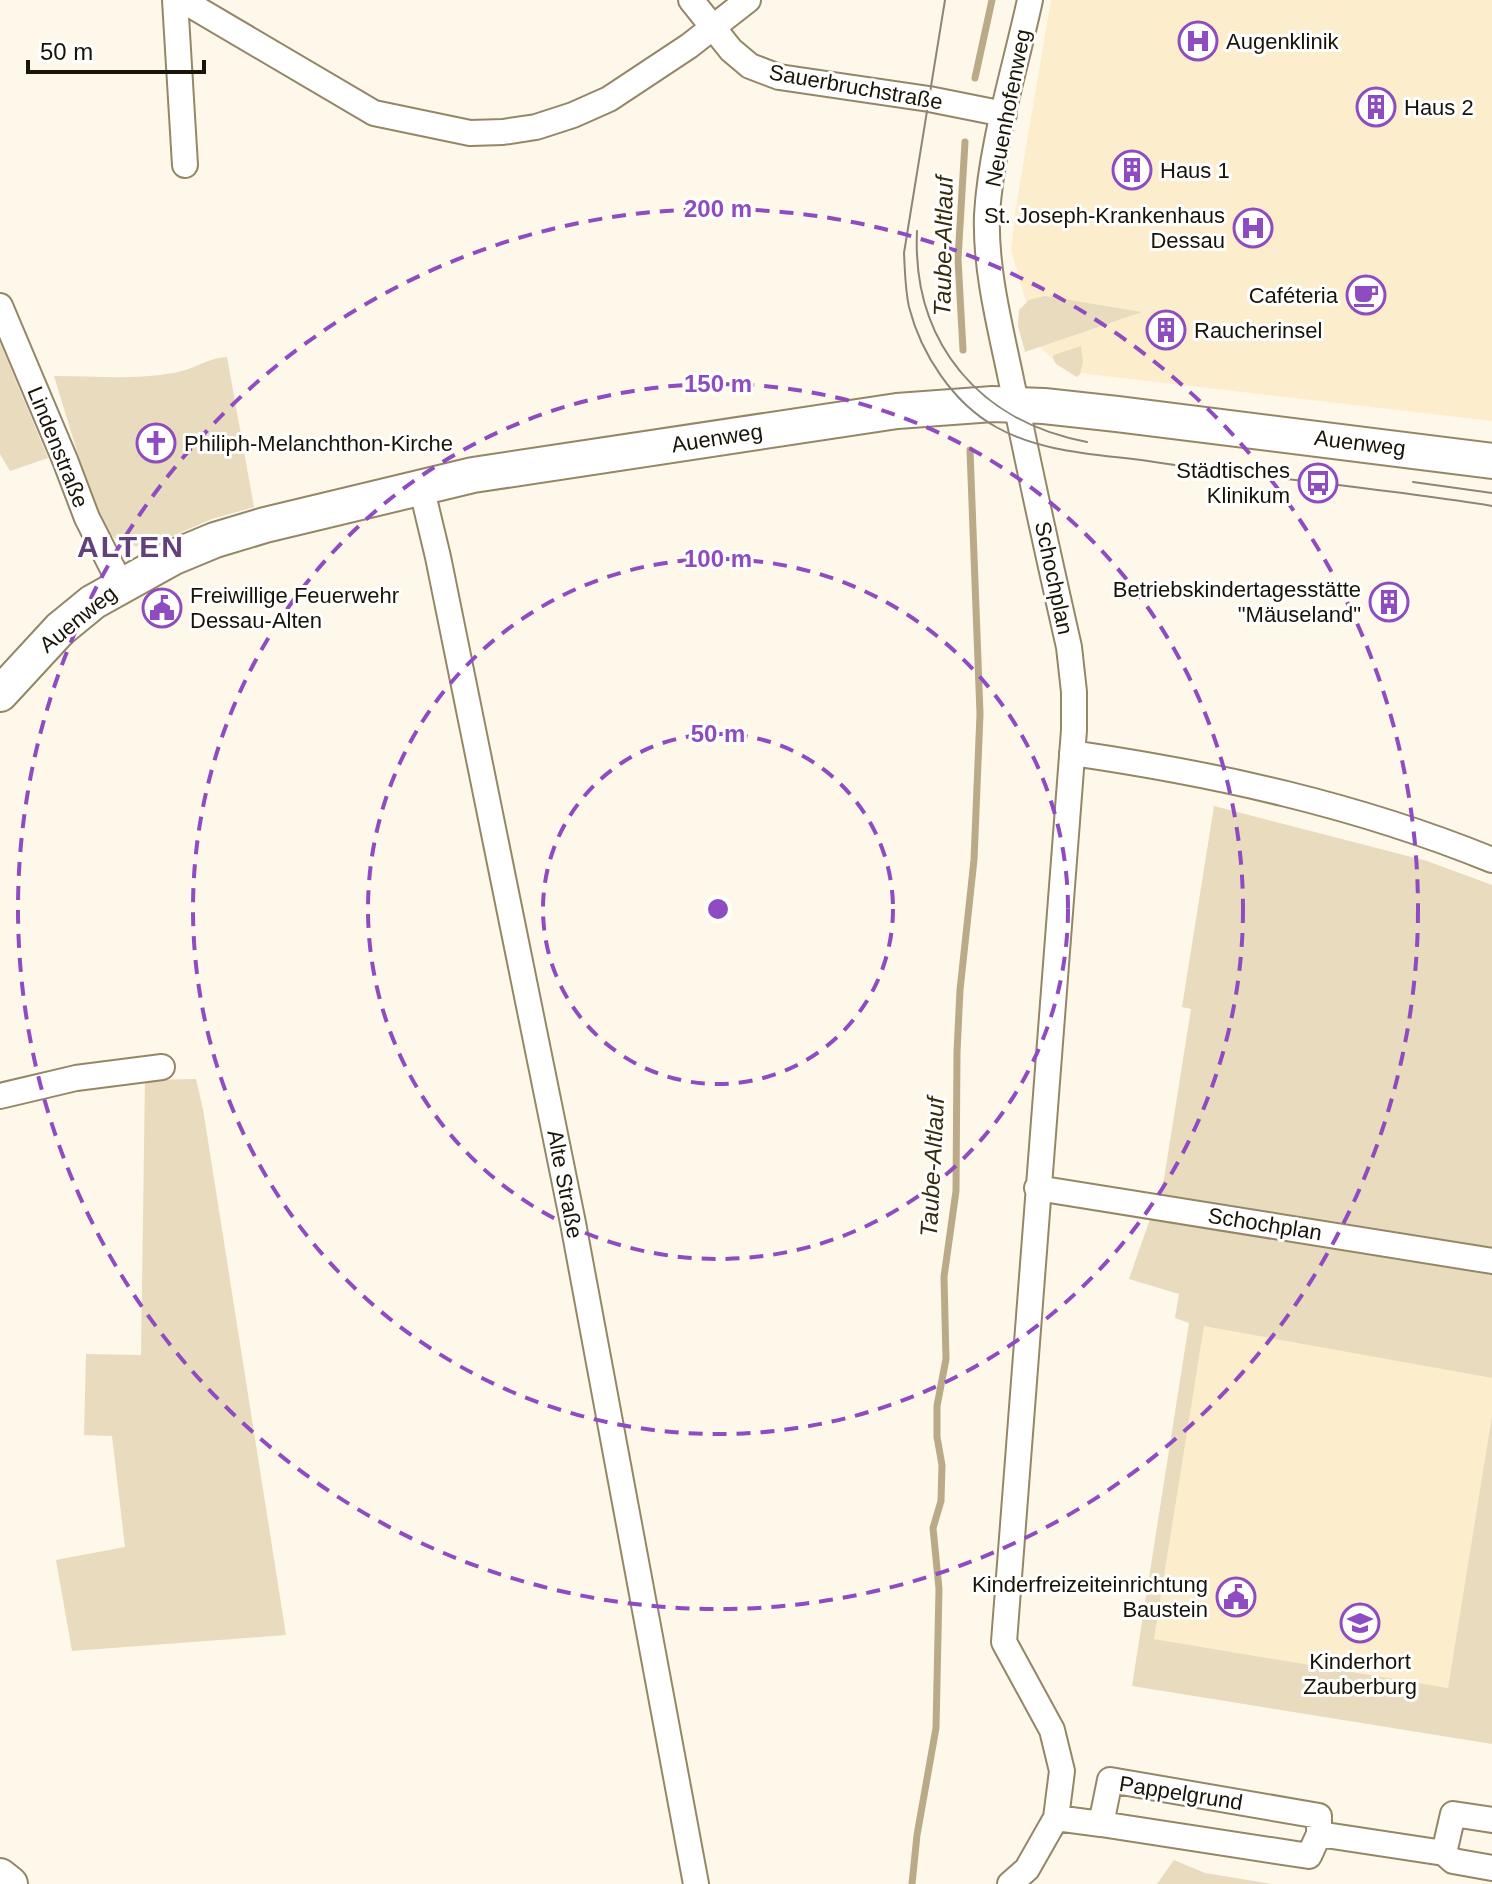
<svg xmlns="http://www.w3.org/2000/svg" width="1492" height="1884" font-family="Arial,sans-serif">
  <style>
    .built { fill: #fceecd }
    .green { fill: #e8dbbe }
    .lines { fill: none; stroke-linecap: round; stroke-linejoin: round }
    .stream { stroke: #baaa88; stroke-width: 7 }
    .street-casing { stroke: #948667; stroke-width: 28 }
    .secondary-casing { stroke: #948667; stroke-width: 38 }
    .street { stroke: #fff; stroke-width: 24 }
    .secondary { stroke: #fff; stroke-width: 34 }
    .tram { stroke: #8c8679; stroke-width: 2 }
    .ring { fill: none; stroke: #8f4cc0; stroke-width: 4; stroke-dasharray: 14 10 }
    .labels { text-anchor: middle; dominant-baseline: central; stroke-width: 6; stroke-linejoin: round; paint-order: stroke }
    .poi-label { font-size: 22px; fill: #191408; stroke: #fff; text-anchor: start }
    .street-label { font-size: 22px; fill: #191408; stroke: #fff }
    .water-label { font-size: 24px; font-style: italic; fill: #372b0d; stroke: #fff }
    .district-label { font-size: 30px; font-weight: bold; letter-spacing: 2px; fill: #61407b; stroke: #fff }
    .centre { fill: #8f4cc0; stroke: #fff; stroke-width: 4 }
    .ring-label { font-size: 24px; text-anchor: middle; font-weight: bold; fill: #8f4cc0; stroke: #fff; stroke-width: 6; stroke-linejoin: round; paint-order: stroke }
  </style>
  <rect width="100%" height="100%" fill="#fef8ea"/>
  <path class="built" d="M1051 0H1492V421L1079 373 1057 363 1039 346 1011 250 1016 206Z
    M1204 1325 1492 1378V1415L1448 1688 1154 1639Z"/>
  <path class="green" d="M1045 296 1142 312 1025 352 1018 326 1019 310 1029 300Z
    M0 343 48 458 10 471 0 454Z
    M1081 346 1083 362 1080 374 1077 377 1056 364 1053 358 1054 355Z
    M227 357 254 507 212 519 145 548 123 543 105 532 95 510 54 376C93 376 135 380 173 373 193 370 207 358 227 357Z
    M1214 806 1427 861 1492 885V1378L1204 1326 1154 1639 1448 1688 1492 1415V1744L1132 1686 1189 1323 1175 1318 1179 1294 1129 1279 1164 1179 1191 1009 1182 1007Z
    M196 1079 203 1109 286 1635 72 1651 56 1560 125 1547 112 1436 84 1435 86 1354 141 1355 145 1080Z
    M1174 1860 1205 1873 1272 1884H1157Z"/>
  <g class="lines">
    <path class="stream" d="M975 78 992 0
      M963 350 958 259 965 142
      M912 1884 917 1835 936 1728 939 1589 933 1528 941 1501 942 1465 937 1437V1406L946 1359 944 1277 956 1191 957 1052 960 990 974 860 980 714 970 450"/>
    <g class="street-casing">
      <path id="street" d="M175 0 185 165
        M182 0 374 113 470 133 503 132 536 127 573 115 609 99 689 46 748 0
        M691 0 731 50 750 66 779 77 929 99 1004 114
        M1030 0C1015 69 991 145 987 215 985 271 1001 330 1012 384 1030 472 1049 559 1069 647L1074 692V730L1004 1642 1052 1730 1062 1771 1056 1818
        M0 306 65 460 87 518 121 585
        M421 486 438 557 573 1223 696 1884
        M1072 753C1216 774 1357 805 1492 860
        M0 1096 76 1078 162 1067
        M1037 1188 1492 1261
        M1110 1780 1319 1816V1834L1309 1856 1101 1824Z
        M1319 1834 1444 1853 1453 1861 1492 1868
        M1444 1853 1453 1814 1492 1820
        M1010 1884 1027 1869 1056 1818 1101 1824"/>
    </g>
    <g class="secondary-casing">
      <path id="secondary" d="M0 694 60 629 93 602 174 557 215 540 265 525 473 475 897 411 993 404 1044 406 1117 414 1492 461
        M0 1876 10 1884"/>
    </g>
    <use href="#street" class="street"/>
    <use href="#secondary" class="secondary"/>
    <path class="tram" d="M945 0 904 253C905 271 905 289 909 307 921 354 953 403 996 427 1046 455 1106 454 1161 463 1271 479 1382 488 1492 506
      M917 231C912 342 979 422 1087 442
      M1413 482 1492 493"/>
  </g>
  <g class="ring">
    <circle cx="718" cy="909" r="175"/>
    <circle cx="718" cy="909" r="350"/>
    <circle cx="718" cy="909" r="525"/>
    <circle cx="718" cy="909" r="700"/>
  </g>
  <defs>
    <g id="hospital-ring" transform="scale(2)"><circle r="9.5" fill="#fff" stroke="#8f4cc0" stroke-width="1.5"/><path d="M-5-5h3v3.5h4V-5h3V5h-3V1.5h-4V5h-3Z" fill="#8f4cc0"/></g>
    <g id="building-ring" transform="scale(2)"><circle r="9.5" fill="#fff" stroke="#8f4cc0" stroke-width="1.5"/><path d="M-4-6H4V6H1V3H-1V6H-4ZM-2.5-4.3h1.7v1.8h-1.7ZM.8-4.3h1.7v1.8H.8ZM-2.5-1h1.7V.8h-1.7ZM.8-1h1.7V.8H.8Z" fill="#8f4cc0"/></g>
    <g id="cafe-ring" transform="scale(2)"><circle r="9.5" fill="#fff" stroke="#8f4cc0" stroke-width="1.5"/><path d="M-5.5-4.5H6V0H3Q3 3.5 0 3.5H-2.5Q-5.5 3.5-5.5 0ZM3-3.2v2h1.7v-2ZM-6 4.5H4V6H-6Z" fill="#8f4cc0"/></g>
    <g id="church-ring" transform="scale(2)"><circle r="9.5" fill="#fff" stroke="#8f4cc0" stroke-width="1.5"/><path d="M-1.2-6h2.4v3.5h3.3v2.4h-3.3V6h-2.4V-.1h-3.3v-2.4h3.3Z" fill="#8f4cc0"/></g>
    <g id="bus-ring" transform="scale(2)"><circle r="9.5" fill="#fff" stroke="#8f4cc0" stroke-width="1.5"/><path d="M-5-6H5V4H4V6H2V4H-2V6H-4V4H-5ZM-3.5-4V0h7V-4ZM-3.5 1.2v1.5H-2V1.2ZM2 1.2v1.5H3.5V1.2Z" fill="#8f4cc0"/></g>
    <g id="civic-ring" transform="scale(2)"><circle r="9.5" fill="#fff" stroke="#8f4cc0" stroke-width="1.5"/><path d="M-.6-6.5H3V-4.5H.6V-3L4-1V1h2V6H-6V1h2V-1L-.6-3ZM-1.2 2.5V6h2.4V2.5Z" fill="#8f4cc0"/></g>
    <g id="school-ring" transform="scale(2)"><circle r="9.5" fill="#fff" stroke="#8f4cc0" stroke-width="1.5"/><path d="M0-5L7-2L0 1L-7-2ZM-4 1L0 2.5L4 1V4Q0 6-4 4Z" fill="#8f4cc0"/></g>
  </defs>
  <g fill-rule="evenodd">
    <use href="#hospital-ring" x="1198" y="41"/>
    <use href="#building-ring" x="1376" y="107"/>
    <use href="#building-ring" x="1132" y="170"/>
    <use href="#hospital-ring" x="1253" y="228"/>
    <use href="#cafe-ring" x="1366" y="295"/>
    <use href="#building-ring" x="1166" y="330"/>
    <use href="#church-ring" x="156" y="443"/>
    <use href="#bus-ring" x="1318" y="483"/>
    <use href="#building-ring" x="1389" y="602"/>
    <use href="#civic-ring" x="162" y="608"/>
    <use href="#civic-ring" x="1236" y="1597"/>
    <use href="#school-ring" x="1360" y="1623"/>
  </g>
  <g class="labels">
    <g class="poi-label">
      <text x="1226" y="41">Augenklinik</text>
      <text x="1404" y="107">Haus 2</text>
      <text x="1160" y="170">Haus 1</text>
      <text x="1225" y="215" text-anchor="end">St. Joseph-Krankenhaus<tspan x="1225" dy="25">Dessau</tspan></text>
      <text x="1338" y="295" text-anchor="end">Caféteria</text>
      <text x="1194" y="330">Raucherinsel</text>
      <text x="184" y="443">Philiph-Melanchthon-Kirche</text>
      <text x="1290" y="470" text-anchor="end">Städtisches<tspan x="1290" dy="25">Klinikum</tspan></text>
      <text x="1361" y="589" text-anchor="end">Betriebskindertagesstätte<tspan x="1361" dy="25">"Mäuseland"</tspan></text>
      <text x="190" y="595">Freiwillige Feuerwehr<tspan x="190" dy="25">Dessau-Alten</tspan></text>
      <text x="1208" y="1584" text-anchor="end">Kinderfreizeiteinrichtung<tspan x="1208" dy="25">Baustein</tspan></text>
      <text x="1360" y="1661" text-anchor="middle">Kinderhort<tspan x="1360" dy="25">Zauberburg</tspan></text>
    </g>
    <g class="street-label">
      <text transform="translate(856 87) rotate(10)">Sauerbruchstraße</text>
      <text transform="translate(1008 108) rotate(-79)">Neuenhofenweg</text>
      <text transform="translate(717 438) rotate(-9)">Auenweg</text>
      <text transform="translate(1360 443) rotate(7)">Auenweg</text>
      <text transform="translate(58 447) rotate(68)">Lindenstraße</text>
      <text transform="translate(1054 578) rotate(78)">Schochplan</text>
      <text transform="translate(78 619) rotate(-39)">Auenweg</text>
      <text transform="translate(565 1184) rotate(79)">Alte Straße</text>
      <text transform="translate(1265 1224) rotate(9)">Schochplan</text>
      <text transform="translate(1181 1793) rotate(9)">Pappelgrund</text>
    </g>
    <g class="water-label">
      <text transform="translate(943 246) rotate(-89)">Taube-Altlauf</text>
      <text transform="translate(932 1167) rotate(-87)">Taube-Altlauf</text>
    </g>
    <g class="district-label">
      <text x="131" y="546">ALTEN</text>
    </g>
  </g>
  <circle cx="718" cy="909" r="12" class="centre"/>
  <g class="ring-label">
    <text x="718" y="217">200 m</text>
    <text x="718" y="392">150 m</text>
    <text x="718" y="567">100 m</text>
    <text x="718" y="742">50 m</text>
  </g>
  <path d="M28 60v12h176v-12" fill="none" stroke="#191408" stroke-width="4"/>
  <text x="40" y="60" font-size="24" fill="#191408" stroke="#ffffff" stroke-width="6" paint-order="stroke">50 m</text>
</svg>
